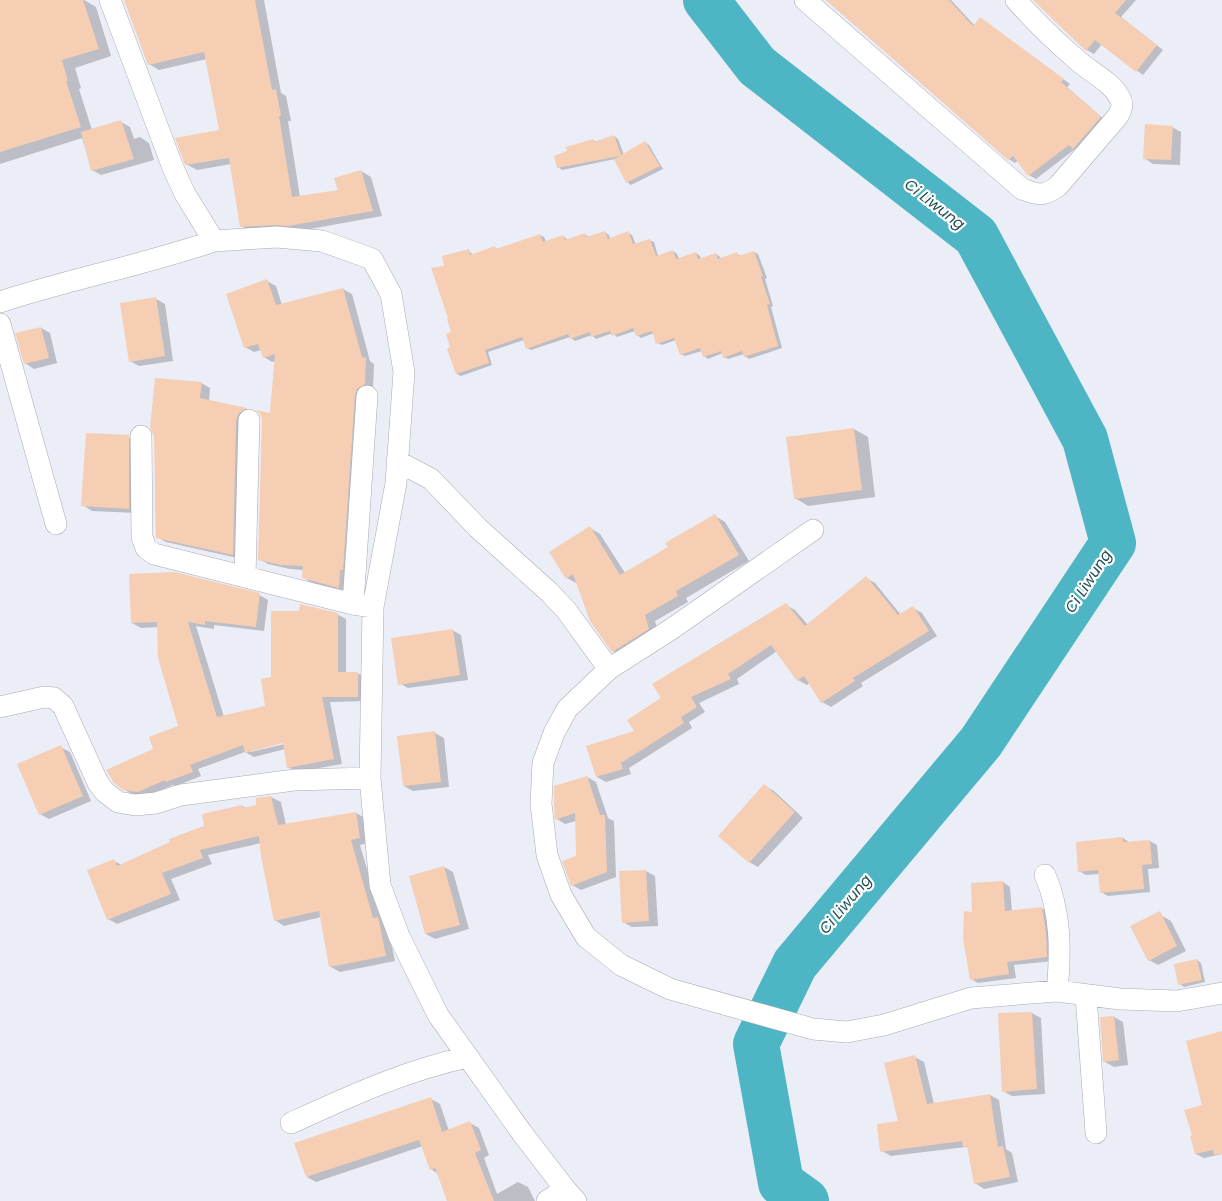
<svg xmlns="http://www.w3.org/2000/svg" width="1222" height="1201" font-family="Poppins,sans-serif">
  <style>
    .shadow { fill: #0003; fill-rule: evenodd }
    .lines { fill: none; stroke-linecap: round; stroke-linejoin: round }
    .river { stroke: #4eb5c4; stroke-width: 46 }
    .building { fill: #f6ceb3 }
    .street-casing { stroke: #a9aab4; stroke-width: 22 }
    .street { stroke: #fff; stroke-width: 21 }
    .labels { text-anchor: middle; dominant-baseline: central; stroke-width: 4.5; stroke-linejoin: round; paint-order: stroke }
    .water-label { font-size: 15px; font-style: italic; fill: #225056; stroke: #fff }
  </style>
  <rect width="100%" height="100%" fill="#ebedf7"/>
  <path class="shadow" d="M0 0H84L96 7 111 56 75 68 81 88 79 89 92 130 121 122 130 127 134 139 140 137 149 143 154 160 101 175 92 170 82 138 0 164Z
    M125 0H264L281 93 286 96 291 121H288L300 197 339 191 361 171 371 177 382 216 299 231 251 232 241 226 231 164 197 170 186 164 221 131 207 59 159 70 149 64Z
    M826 0H951L975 26 987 23 1070 84 1067 87 1107 122 1080 152 1075 149 1036 179 1029 175 1018 161 1015 163 1009 159Z
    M1035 0H1136L1121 17 1163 50 1143 75 1102 44 1094 54 1087 50 1055 21Z
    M1172 127 1181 132 1180 165 1153 164 1144 158Z
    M614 136 618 139 624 155 645 142 649 145 663 169 631 185 627 182 615 159 562 170 558 167 593 140 597 142Z
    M605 232 609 235 610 239 628 233 632 235 636 245 649 240 654 242 658 256 673 251 677 254 679 259 696 253 700 256 701 259 716 254 720 257 721 259 737 254 741 256 754 252 758 254 767 278 765 279 773 306 771 307 782 348 749 359 745 356 744 354 728 359 724 357 723 353 708 359 704 356 702 351 685 356 681 354 676 340 662 345 658 343 654 333 641 338 637 335 635 331 617 337 613 333 596 339 592 335 575 341 570 337 531 350 527 348 524 340 488 352 492 365 461 376 457 374 452 348 453 332 446 267 469 251 473 255 495 248 498 249 540 235 544 237 546 242 563 236 568 240 584 234 589 237Z
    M267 281 276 286 282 305 343 289 352 294 370 361 374 364 373 389 347 591 312 583 304 578V570L290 569 268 564 259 559 276 361 272 362 264 357 261 350 254 352 245 347Z
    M156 299 165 304 173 361 139 366 130 361Z
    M41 328 50 333 57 363 34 369 25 363Z
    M201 383 210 388 209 401 247 409 255 414 242 559 166 542 157 537 156 535 155 436Z
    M854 429 868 437 875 497 808 506 795 498Z
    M128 437 137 442 138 513 92 511 83 505Z
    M715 516 725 522 749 561 686 598 688 602 655 621 659 635 624 657 613 651 578 584 567 578 590 528 600 534 625 573 669 547Z
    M866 578 875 583 901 615 913 608 922 613 937 636 861 683 863 686 831 707 822 702 810 683 807 685 798 680 777 651 737 679 739 684 699 703 705 712 689 722 692 728 629 768 631 774 606 782 597 777 636 732 662 698 786 605 795 610 808 625Z
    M259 595 268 600 264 631 214 625V629L196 626 224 717 266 707 272 678 337 614 346 619V673H357L366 678 367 701 330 702 342 764 297 772 288 767 285 749 254 757 245 752 198 769 201 776 176 786 173 785 148 796 133 795 124 789 155 749 180 727 159 627 141 628 132 623ZM288 740 289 743 251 752V750Z
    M452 630 461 635 468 680 408 688 399 683Z
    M435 733 444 738 449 787 413 791 404 786Z
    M60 747 70 752 91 801 49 819 40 814Z
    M587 777 596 782 608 818 614 821 616 877 581 890 572 885 578 857 576 821 565 824 557 819Z
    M765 786 774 791 803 818 758 867 749 862Z
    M271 797 281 802 286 825 356 813 365 818 369 843 360 845 382 921 387 924 395 961 340 972 331 967 321 917 284 926 275 920 261 843 208 855 212 864 171 879 180 900 117 924 108 919 114 861 122 865 206 826 242 806 246 808 258 806Z
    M1123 838 1130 843 1150 841 1157 845 1159 868 1148 869 1150 892 1108 896 1101 892 1099 874 1086 875 1079 871Z
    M444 867 453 872 469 929 435 939 426 934Z
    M646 871 655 876 658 926 632 927 623 922Z
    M1003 882 1010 887 1012 912 1042 908 1049 912 1054 961 1014 965 1016 978 978 983 971 979Z
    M1162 916 1171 921 1186 951 1158 965 1149 960Z
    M1197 960 1201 963 1205 982 1184 987 1180 984Z
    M1032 1013 1041 1018 1045 1094 1012 1096 1003 1091Z
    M1114 1017 1123 1022 1128 1065 1114 1067 1105 1062Z
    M1222 1033V1154L1204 1158 1196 1154 1203 1106Z
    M915 1057 924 1062 934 1104 990 1095 999 1100 1006 1149 1012 1153 1018 1182 984 1189 975 1183 968 1148 966 1147 891 1156 882 1151 899 1122Z
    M431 1099 440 1104 449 1131 470 1123 479 1128 489 1155 484 1158 497 1194 518 1182 528 1187 535 1201H449L438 1174 431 1169 423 1146 316 1182 307 1177Z"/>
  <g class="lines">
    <path class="river" d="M706 0 757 66 976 236 1085 439 1113 543 981 742 795 964 756 1044 781 1183 806 1201"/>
  </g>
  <path class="building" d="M0 0H83L99 49 62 60 68 81H66L81 127 0 152Z
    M124 0H255L272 90 276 89 281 116H279L292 197 338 190 334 178 361 170 373 211 288 226 275 225 240 227 229 158 185 165 175 138 219 130 204 52 148 65Z
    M826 0H949L973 26 980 17 1064 79 1061 82 1101 117 1073 149 1069 145 1028 176 1013 156 1008 160Z
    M1033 0H1126L1115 13 1157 45 1136 72 1095 40 1086 51Z
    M121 120 134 159 91 171 81 132Z
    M1145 124 1173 126 1171 160 1143 159Z
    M614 135 621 155 645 141 660 166 626 183 614 159 620 156 557 168 554 156 567 151 566 147 593 139 594 142Z
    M605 231 608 239 628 231 633 244 650 239 656 256 673 250 676 259 696 252 698 259 716 253 718 259 737 252 738 256 754 251 763 276 761 277 770 304 767 305 778 346 744 357 742 351 723 358 721 351 703 357 700 348 680 355 674 338 656 344 652 331 636 336 633 328 612 336 610 331 591 337 590 332 570 339 568 334 526 349 522 337 485 350 489 363 456 374 447 349 450 347 446 334 451 332 447 319 448 318 431 268 444 266 442 256 469 249 470 255 495 246 496 249 540 234 543 242 563 235 565 240 585 233 586 237Z
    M267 279 276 305 343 288 362 357 366 358 365 384 357 389 355 395 343 570H340L339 588 302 578 303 566 281 565 258 560 262 420 260 414 256 410 270 413 275 354 263 358 258 344 244 348 226 294Z
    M156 297 165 356 129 362 120 303Z
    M41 327 49 358 24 364 15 333Z
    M155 378 202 382 200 398 247 408 239 413 236 420 233 555 156 538 154 436 150 428Z
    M854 428 862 490 794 499 786 437Z
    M86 433 129 435V509L81 506Z
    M715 514 739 555 676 591 678 596 645 615 649 629 612 652 590 621 573 574 566 579 549 552 590 526 620 575 668 547 665 543Z
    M174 572 260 593 256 627 205 621V625L188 622 217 717 265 706 261 679 271 677V611H299L300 604 338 613V672H358V697H322L334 759 287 768 283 743 245 753 243 745 190 765 193 772 166 782 165 780 138 792 123 790 114 783 106 770 153 749 149 737 178 726 158 658 157 622 131 623 129 574Z
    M866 576 898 615 913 606 929 631 853 678 855 681 821 703 804 676 797 681 771 645 728 674 731 679 691 697 697 707 681 717 684 723 621 763 623 769 596 777 586 746 634 731 627 720 661 698 652 684 786 603 805 626Z
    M453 629 460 675 398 685 391 638Z
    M435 731 441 782 403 786 397 736Z
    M61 745 83 796 39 815 17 764Z
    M587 776 600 815H605L607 872 571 886 562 861 576 856 575 813 555 820 554 804V786Z
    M764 784 795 812 749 863 718 836Z
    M271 796 278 825 356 812 360 838 351 840 373 918 378 917 386 956 329 967 319 911 274 921 261 856 259 836 200 850 203 858 162 873 171 894 107 920 87 870 114 859 117 866 170 842 169 839 204 826 202 814 242 805 243 808 256 805V798Z
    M1123 837V842L1150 840 1152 864 1142 865 1144 889 1100 893 1098 870 1078 872 1076 842Z
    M444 866 460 925 425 934 409 876Z
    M646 870 649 921 622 923 619 871Z
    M1003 881 1005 911 1042 907 1046 933 1047 957 1007 962 1009 974 970 980 963 938 964 911 972 912 971 883Z
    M1160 911 1177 946 1148 961 1130 926Z
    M1197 959 1202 980 1178 985 1174 964Z
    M1032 1012 1037 1089 1002 1092 998 1013Z
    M1114 1016 1119 1060 1103 1062 1100 1017Z
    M1222 1031V1154L1214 1155 1213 1150 1195 1154 1190 1136 1192 1135 1184 1110 1202 1105 1186 1041Z
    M915 1055 927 1104 990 1094 998 1147 1003 1146 1010 1177 974 1184 967 1146 963 1147 962 1141 880 1152 877 1124 898 1121 884 1063Z
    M431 1097 442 1132 470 1121 481 1150 475 1153 494 1201H447L435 1168 430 1170 419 1140 306 1177 294 1143Z"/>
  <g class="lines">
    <g class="street-casing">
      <path id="street" d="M110 0 173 168 185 194 214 241 276 237 322 241 372 259 391 294 404 372 396 483 373 607 370 778 380 885 399 936 438 1015 522 1133 565 1189 576 1201
        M805 0 1022 189C1039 195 1043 197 1058 186L1118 116C1121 110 1124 105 1120 98 1111 81 1090 72 1077 60 1055 41 1034 21 1016 0
        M0 302C70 279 144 265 214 241
        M0 324 56 524
        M141 436 142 537 146 548 154 554 353 604 373 607
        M397 461 431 479 478 528 549 592 566 610 609 669
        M813 530 670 630 609 669 567 709 554 733 543 763 541 804 547 855 561 895 586 937 621 965 670 989 813 1029 847 1032 884 1025 971 998 1057 991 1120 999 1177 1001 1222 993
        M245 577 249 420
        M353 604 367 396
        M0 707 44 697 54 698 63 706 98 783 105 792 118 802 135 805 156 803 181 795 294 780 370 778
        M1045 875C1061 912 1061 951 1057 991
        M1086 996 1096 1133
        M291 1123C348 1097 406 1070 468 1057
        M547 1201 565 1189"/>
    </g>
    <use href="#street" class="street"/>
  </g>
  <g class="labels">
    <g class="water-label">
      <text transform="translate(935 204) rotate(38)">Ci Liwung</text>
      <text transform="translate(1088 581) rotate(-57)">Ci Liwung</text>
      <text transform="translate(845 904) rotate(-50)">Ci Liwung</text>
    </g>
  </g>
</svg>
